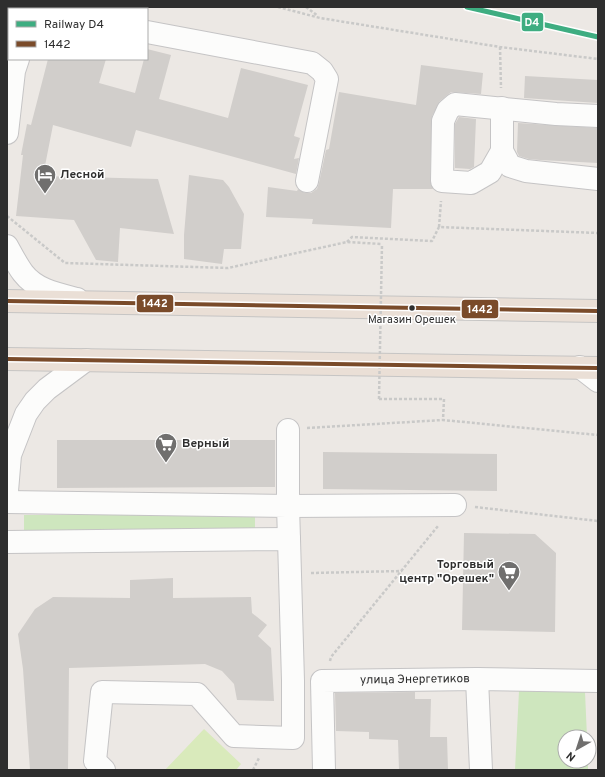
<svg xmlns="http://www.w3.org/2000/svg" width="605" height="777" font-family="Overpass,sans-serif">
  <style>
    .green { fill: #cee6be }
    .pitch { fill: #d9eabb }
    .building { fill: #d1cecb }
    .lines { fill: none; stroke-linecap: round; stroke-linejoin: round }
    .minor-casing { stroke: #c5c4c5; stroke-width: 24 }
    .highway-casing { stroke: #c6c5c4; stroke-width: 24 }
    .path { stroke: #c9c9c8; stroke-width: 2.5; stroke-dasharray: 3 2; stroke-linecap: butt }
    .minor { stroke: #fcfcfb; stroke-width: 22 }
    .highway { stroke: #eadfd6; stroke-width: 22 }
    .path-bridge { stroke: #c9c9c8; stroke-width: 2.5; stroke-dasharray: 3 2; stroke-linecap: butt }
    .bus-1-casing { stroke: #fff; stroke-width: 7 }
    .bus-1 { stroke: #7a4b2a; stroke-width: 4 }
    .rail-1-casing { stroke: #fff; stroke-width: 8 }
    .rail-1 { stroke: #3ead81; stroke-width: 5 }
    .bus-dot { fill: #2e2e2e; stroke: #fff; stroke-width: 1.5 }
    .labels { text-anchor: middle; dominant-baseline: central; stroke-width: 3; stroke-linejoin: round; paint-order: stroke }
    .bus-label { font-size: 11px; fill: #2e2e2e; stroke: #fff }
    .poi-label { font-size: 12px; font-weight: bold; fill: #2e2e2e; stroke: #fff; text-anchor: start }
    .street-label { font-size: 12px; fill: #2e2e2e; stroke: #fff }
    .line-badge { stroke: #fff; stroke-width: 1.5 }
    .badge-label { font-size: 11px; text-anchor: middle; font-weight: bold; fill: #fff }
  </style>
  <rect width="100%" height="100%" fill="#ece8e4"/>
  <path class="green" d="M24 515H255V531L24 532Z
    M519 691 585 692 587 737H565V761H588V770H515Z"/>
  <path class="pitch" d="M204 729 241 764 236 770H165Z"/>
  <path class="building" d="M147 49 171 55 159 99 228 118 241 68 308 85 294 136 300 138 294 159 299 158 296 174 136 130 131 147 53 125 43 176 158 179 174 234 120 228 118 262 96 260 74 220 16 216 23 155H21L27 124 31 125 48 59H106L99 83 135 93 144 59H147Z
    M421 65 483 73 481 94 451 92 440 101 432 116 430 181 433 189H393L391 228 312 224 313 219 266 217 268 187 297 191 298 189 305 193H311L317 189 319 183 326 150 329 149 339 92 416 105Z
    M525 76 598 80V103L524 98Z
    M459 117 476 119 474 167 470 169 455 168V124Z
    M518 123 598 128V163L540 160 529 159 519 156 517 152Z
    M189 175 223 180 229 187 244 214 241 249H224L222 264 184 259V235Z
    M57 440H275V487L57 488Z
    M323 452 497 454V491L323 489Z
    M464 533 535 534 556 553 555 632 462 630Z
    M173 578V598L251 597 252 613 267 625 258 636 271 648 274 701 237 700 234 684 222 671 205 664 69 668 68 770H30L23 669 18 634 35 609 53 597 130 598V580Z
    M415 692V699H431L430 737H447L448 770H399L398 740 369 739V732L336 731 335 693Z"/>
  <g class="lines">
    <g class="minor-casing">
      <g id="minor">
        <path d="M58 8 60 9"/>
        <path d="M147 32 312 63 322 71 327 79 307 181"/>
        <path d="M502 108V151L510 166 526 171 598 179"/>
        <path d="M7 133 14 71 18 59"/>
        <path d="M502 151 490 172 471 183 442 181 443 121 448 110 455 104 556 114 598 116"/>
        <path d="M7 246C12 255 17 265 23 273 36 290 57 294 77 299"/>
        <path d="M580 367 598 381"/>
        <path d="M288 430V506L455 505"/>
        <path d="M7 491 10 455 26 414 35 401 47 389 86 360"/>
        <path d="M7 502 288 506 289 539"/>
        <path d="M7 542 289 539 293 681V738L234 736 197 694 102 692 95 761 104 770"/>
        <path d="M477 679 481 770"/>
        <path id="s1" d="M324 770 322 681 477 679 598 681"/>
      </g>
    </g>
    <g class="highway-casing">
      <path id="highway" d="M7 301 598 311
        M7 359 598 368"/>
    </g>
    <path class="path" d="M278 7 320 18 500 47 598 59
      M306 7 318 16
      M500 47 501 88
      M7 216 65 263 228 268 347 242 382 244
      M439 227 441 201
      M347 242 352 237 432 241 439 227 598 233
      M379 399H444L443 420 598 435
      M307 428 443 420
      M475 507 598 521
      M311 573 402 571
      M330 661 331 657 438 526
      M253 770 259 758"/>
    <use href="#minor" class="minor"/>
    <use href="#highway" class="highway"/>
    <path class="path-bridge" d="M379 399 382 244"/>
    <g class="bus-1-casing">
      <path id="bus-1" d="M7 301 598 311
        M7 359 598 368"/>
    </g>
    <use href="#bus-1" class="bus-1"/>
    <g class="rail-1-casing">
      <path id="rail-1" d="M467 7 598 37"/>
    </g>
    <use href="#rail-1" class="rail-1"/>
  </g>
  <defs>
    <g id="hotel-pin" transform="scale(1.15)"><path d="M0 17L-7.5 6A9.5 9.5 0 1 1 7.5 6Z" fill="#706f6e" stroke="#fff"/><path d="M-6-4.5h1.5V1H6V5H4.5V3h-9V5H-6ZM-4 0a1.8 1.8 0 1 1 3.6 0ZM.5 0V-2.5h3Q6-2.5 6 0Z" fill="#fff"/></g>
    <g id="supermarket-pin" transform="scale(1.15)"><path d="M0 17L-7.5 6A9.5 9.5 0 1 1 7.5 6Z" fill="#706f6e" stroke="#fff"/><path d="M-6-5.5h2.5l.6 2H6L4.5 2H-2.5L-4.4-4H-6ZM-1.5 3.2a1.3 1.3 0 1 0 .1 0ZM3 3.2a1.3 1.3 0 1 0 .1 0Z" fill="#fff"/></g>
  </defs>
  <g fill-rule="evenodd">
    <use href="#hotel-pin" x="45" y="175"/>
    <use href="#supermarket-pin" x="166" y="444"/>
    <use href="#supermarket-pin" x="509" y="572"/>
  </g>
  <circle class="bus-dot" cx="412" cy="308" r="3.5"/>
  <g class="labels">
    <g class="bus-label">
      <text x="412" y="320">Магазин Орешек</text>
    </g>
    <g class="poi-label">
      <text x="60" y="175">Лесной</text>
      <text x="182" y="444">Верный</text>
      <text x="494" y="565" text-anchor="end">Торговый<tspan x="494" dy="14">центр "Орешек"</tspan></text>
    </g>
    <g class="street-label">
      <text stroke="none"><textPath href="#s1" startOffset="182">улица Энергетиков</textPath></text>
    </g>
  </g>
  <g class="line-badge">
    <rect x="521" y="12" width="23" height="20" rx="4" fill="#3ead81"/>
    <rect x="136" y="294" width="38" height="19" rx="4" fill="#7a4b2a"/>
    <rect x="461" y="299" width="38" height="20" rx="4" fill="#7a4b2a"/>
  </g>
  <g class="badge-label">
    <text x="532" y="26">D4</text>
    <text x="155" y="307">1442</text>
    <text x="480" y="313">1442</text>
  </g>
  <rect width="605" height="777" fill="none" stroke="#2e2e2e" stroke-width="16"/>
  <rect x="8" y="8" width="140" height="52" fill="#ffffff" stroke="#ababab"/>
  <rect x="16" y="21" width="20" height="6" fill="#3ead81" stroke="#ababab"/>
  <text x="44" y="28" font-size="12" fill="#2e2e2e">Railway D4</text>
  <rect x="16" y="41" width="20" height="6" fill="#7a4b2a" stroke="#ababab"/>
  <text x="44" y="48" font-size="12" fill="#2e2e2e">1442</text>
  <g transform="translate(577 749) rotate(219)"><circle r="19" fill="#ffffff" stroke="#ababab"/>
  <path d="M0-3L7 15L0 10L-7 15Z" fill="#706f6e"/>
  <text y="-6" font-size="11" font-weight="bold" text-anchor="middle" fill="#2e2e2e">N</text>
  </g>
</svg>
